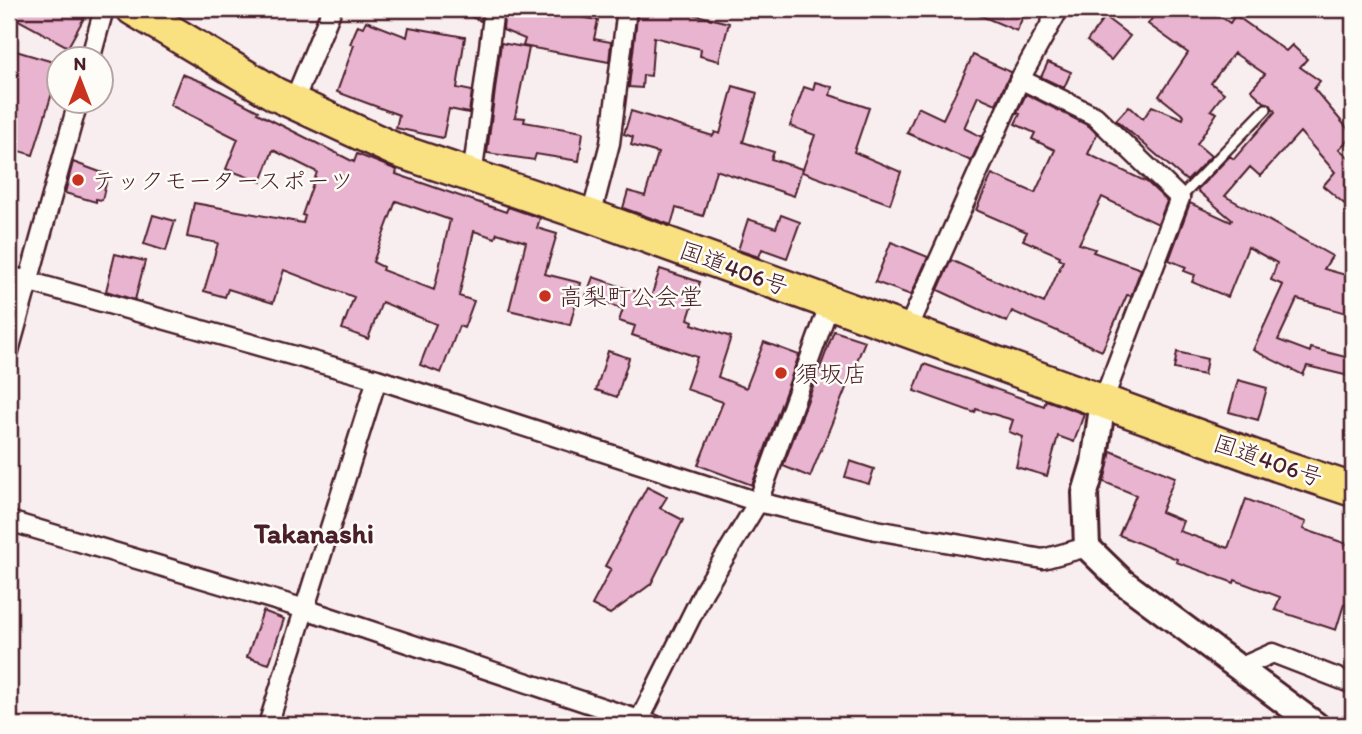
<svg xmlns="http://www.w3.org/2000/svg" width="1362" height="734" font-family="Itim,'Klee One',sans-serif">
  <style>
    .building { fill: #e9b4cf; stroke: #4a1f2b; stroke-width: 2; fill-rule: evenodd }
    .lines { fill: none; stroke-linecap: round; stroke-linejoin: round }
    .lane-casing { stroke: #4a1f2b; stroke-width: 14 }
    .street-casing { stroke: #4a1f2b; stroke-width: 23 }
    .secondary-casing { stroke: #4a1f2b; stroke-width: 30 }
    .highway-casing { stroke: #4a1f2b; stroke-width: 37 }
    .lane { stroke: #fdfcf7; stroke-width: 9 }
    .street { stroke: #fdfcf7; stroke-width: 18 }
    .secondary { stroke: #fdfcf7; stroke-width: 24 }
    .highway { stroke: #f9e181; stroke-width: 32 }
    .poi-dot { fill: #c8321e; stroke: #fdfcf7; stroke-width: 2.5 }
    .labels { text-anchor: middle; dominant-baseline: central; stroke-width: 5; stroke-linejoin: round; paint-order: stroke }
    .poi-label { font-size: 24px; fill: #4a1f2b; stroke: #fdfcf7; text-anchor: start }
    .street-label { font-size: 24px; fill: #4a1f2b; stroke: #fdfcf7 }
    .quarter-label { font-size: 28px; font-weight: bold; fill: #4a1f2b; stroke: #fdfcf7 }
  </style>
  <rect width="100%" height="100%" fill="#f9eeef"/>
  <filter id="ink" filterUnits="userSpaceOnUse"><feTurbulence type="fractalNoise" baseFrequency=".0143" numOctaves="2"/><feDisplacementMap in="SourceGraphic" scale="14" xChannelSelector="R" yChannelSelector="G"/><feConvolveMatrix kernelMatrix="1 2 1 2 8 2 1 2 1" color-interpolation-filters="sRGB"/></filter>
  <g filter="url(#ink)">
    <path class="building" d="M9 9H89L68 47 9 15Z
      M452 9H483L481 21Z
      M505 9H534L598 20 594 39 611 42 609 62 523 46 525 39 503 30Z
      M638 9H672L729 23 719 61 700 56 701 49 654 37 651 76 643 75 642 88 629 87Z
      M965 9H1026L1017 31Z
      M1159 9H1210L1230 23 1235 15 1286 51 1292 45 1307 59 1300 67 1320 81 1314 89 1353 135 1339 149 1353 161V211L1323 186 1335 172 1300 132 1260 176 1250 167 1225 196 1332 256 1324 269 1353 277V305L1350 314 1297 299 1278 340 1310 352 1311 348 1353 359V377L1307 366 1303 375 1253 350 1283 285 1271 280 1277 263 1248 247 1228 297 1192 282 1195 275 1184 271 1186 267 1169 260 1190 203 1231 222 1232 220 1197 190 1230 156 1234 159 1275 112 1270 104 1264 102 1251 90 1265 74 1234 53 1211 83 1224 93 1211 110 1217 113 1197 144 1211 156 1187 181 1116 120 1129 106 1143 119 1152 106 1183 119 1184 116 1159 96 1188 53 1148 24Z
      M1105 17 1130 36 1111 60 1087 41Z
      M366 21 407 37 409 27 465 37 457 88 472 91 469 113 449 109 443 138 396 128 399 115 337 92 354 45 350 44 358 25 363 27Z
      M501 43 529 48 515 117 525 118 524 122 583 132 579 161 536 154 534 160 487 153Z
      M9 49 60 64V92L53 90 33 155 9 148Z
      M973 55 1011 72 996 104 978 96 964 128 982 137 971 161 907 133 918 107 943 119Z
      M1048 62 1071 72 1064 88 1041 77Z
      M182 74 205 83 258 111 257 113 354 162 357 154 397 170 396 174 506 212 508 207 540 218 537 228 557 234 545 274 581 283 570 325 509 310 526 242 497 233 495 238 474 231 459 296 474 301 464 328 459 326 441 373 420 365 436 324 382 302 368 339 342 329 354 297 284 270 273 303 228 289 225 297 204 291 218 243 187 237 194 203 303 223 305 216 302 215 317 172 273 150 261 182 226 169 238 139 170 105ZM396 201 450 220 434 290 382 270 383 267 373 262Z
      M815 82 832 87 830 95 869 108 854 152 901 172 890 204 802 172 815 135 790 126 804 87 813 90Z
      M733 86 757 93 743 142 774 152 771 159 802 169 794 196 716 170 703 216 676 208 671 225 623 208 628 191 645 196 658 153 631 145 633 137 624 134 631 111 713 136 715 132 720 134Z
      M1026 94 1089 126 1097 134 1088 154 1147 182 1167 201 1158 224 1102 197 1079 244 1095 249 1093 252 1141 269 1131 296 1127 295 1102 351 1012 311 1007 322 938 290 951 260 1044 303 1063 261 1059 259 1060 256 1023 240 1027 232 976 210 992 174 1035 193 1055 150 1032 139 1035 133 1015 124 1020 114 1017 113Z
      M73 162 108 175 102 200 96 199V202L65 193Z
      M153 215 175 221 166 251 144 244Z
      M781 215 800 222 787 258 762 249 759 257 738 250 748 219 776 228Z
      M891 242 928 257 911 295 875 282Z
      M115 254 145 261 135 300 106 291Z
      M660 269 700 282 688 319 693 321 692 324 731 337 718 377 746 388 764 342 799 355 752 485 698 465 723 402 686 389 697 357 632 335 635 326 619 321 623 309 586 296 593 277 651 297Z
      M834 331 865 341 810 477 783 466Z
      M608 351 629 358 617 397 596 390Z
      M1177 352 1207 359 1204 375 1174 369Z
      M924 364 1044 406 1046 400 1084 414 1074 442 1058 436 1047 476 1016 467 1023 437 1009 432 1013 420 976 409 975 413 914 391Z
      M1238 380 1267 388 1258 420 1229 412Z
      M1111 451 1175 477 1161 512 1183 521 1179 531 1228 548 1246 499 1306 522 1303 529 1353 546V607L1344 604 1336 630 1275 610 1280 597 1235 580 1234 583 1176 562 1177 559 1119 535 1136 495 1104 482Z
      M850 461 874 469 869 484 845 477Z
      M647 487 667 497 660 508 683 520 651 584 610 614 592 605 611 569 605 566Z
      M263 611 284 619 269 664 247 657Z"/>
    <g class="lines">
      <g class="lane-casing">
        <path id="lane" d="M1180 198 1266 109"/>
      </g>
      <g class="street-casing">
        <path id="street" d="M90 60 104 9
          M1020 79 1095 116 1180 198 1103 401
          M293 103 332 9
          M472 177 494 9
          M591 216 610 143 627 9
          M9 276 377 379 758 502 876 530 1043 559 1087 547
          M907 331 1020 79 1059 9
          M9 351 78 102
          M9 521 305 609 654 725
          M1239 668 1273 653 1353 684
          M268 725 377 379
          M637 725 704 591 758 502 830 303"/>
      </g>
      <g class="secondary-casing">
        <path id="secondary" d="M1103 401 1094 463 1085 493 1087 547 1123 582 1316 725"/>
      </g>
      <g class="highway-casing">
        <path id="highway" d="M133 9 275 94 396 150 591 216 1278 465 1353 490"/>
      </g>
      <use href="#lane" class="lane"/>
      <use href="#street" class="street"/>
      <use href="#secondary" class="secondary"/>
      <use href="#highway" class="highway"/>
    </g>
  </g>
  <g class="poi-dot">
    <circle cx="78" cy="180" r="7"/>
    <circle cx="545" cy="296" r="7"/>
    <circle cx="781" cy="373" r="7"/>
  </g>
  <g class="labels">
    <g class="poi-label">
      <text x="92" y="180">テックモータースポーツ</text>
      <text x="559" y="296">高梨町公会堂</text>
      <text x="795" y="373">須坂店</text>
    </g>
    <g class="street-label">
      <text transform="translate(734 268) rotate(20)">国道406号</text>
      <text transform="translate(1268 460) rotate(19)">国道406号</text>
    </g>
    <g class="quarter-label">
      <text x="314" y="533">Takanashi</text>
    </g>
  </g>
  <rect width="1362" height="734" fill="none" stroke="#fdfcf7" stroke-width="35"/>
  <rect x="18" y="18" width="1327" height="699" fill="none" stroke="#4a1f2b" stroke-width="2.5" filter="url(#ink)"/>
  <g transform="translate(80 80)"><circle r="33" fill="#fdfcf7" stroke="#b5a4a5" stroke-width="2"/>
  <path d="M0-5L12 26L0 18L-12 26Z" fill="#c8321e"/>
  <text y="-10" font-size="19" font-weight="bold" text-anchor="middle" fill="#4a1f2b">N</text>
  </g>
</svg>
